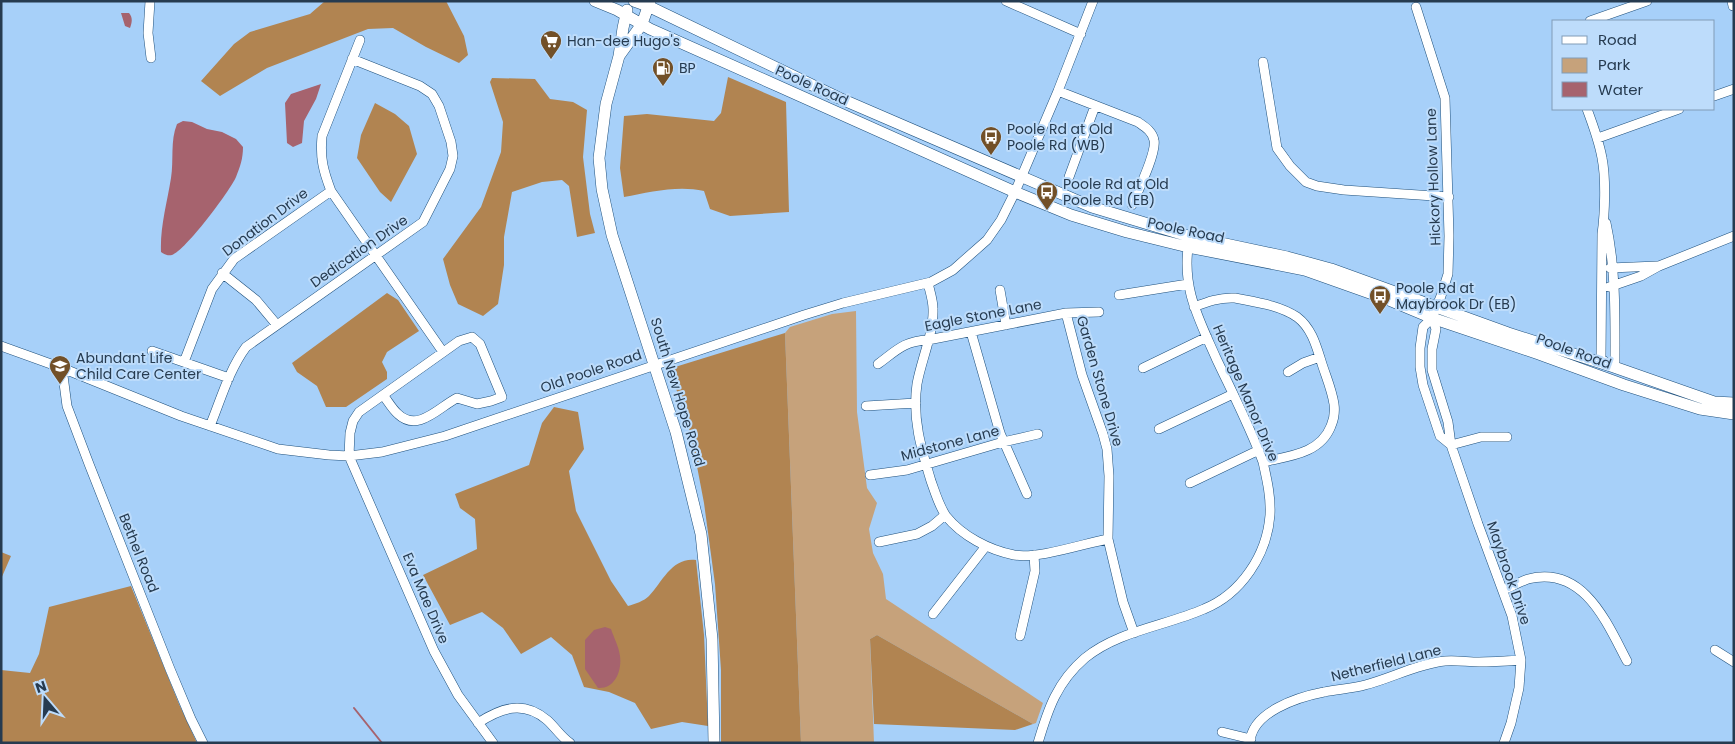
<svg xmlns="http://www.w3.org/2000/svg" width="1735" height="744" font-family="Poppins,sans-serif">
  <style>
    .green { fill: #c6a27b }
    .forest { fill: #b18451 }
    .water { fill: #a6636e }
    .lines { fill: none; stroke-linecap: round; stroke-linejoin: round }
    .stream { stroke: #a6636e; stroke-width: 2 }
    .minor-casing { stroke: #1f507c; stroke-width: 10 }
    .major-casing { stroke: #1f507c; stroke-width: 12 }
    .minor { stroke: #fff; stroke-width: 9 }
    .major { stroke: #fff; stroke-width: 11 }
    .labels { text-anchor: middle; dominant-baseline: central; stroke-width: 4; stroke-linejoin: round; paint-order: stroke }
    .poi-label { font-size: 14px; fill: #263b50; stroke: #bddcfb; text-anchor: start }
    .street-label { font-size: 14px; fill: #263b50; stroke: #bddcfb }
  </style>
  <rect width="100%" height="100%" fill="#a7d0f9"/>
  <path class="green" d="M856 311 857 412 867 488 877 503 869 529 873 553 883 574 886 599 1043 703 1036 723 1033 724 877 635 870 639 874 743H801L785 333 790 327 832 314Z"/>
  <path class="forest" d="M325 1H446L464 36 468 55 459 63 426 47 393 28 368 29 267 68 220 96 201 81 234 44 250 32 310 14Z
    M728 77 786 102 789 212 730 216 710 209 704 191C678 185 650 192 624 197L620 168 624 116 647 114 714 121 721 113Z
    M492 78 535 79 550 99 573 102 587 110 583 157 590 214 595 233 577 237 569 186 562 180 542 182 512 192 504 237V265L498 304 483 316 458 304 450 285 443 259 481 207 501 152 503 122 490 82Z
    M375 103 395 114 409 126 417 154 391 202 380 192 357 158 361 135Z
    M387 293 398 300 419 331 387 352 382 362 387 372V379L346 407H326L317 386 297 372 292 363Z
    M785 333 801 743H721V670L715 584 704 503 691 435 672 376 675 367Z
    M554 407 578 412 584 449 569 471 576 511 611 581 628 606C635 604 644 601 649 596 663 581 672 557 696 560L704 635 708 726 682 722 651 729 635 703 609 692 584 687 572 655 551 637 521 654 503 628 482 612 450 625 423 575 477 549 475 519 460 508 455 494 529 465 542 423Z
    M1 552 11 556 1 579Z
    M131 586 179 704 197 743H1V670L30 673 39 654 49 607Z
    M877 635 1033 724 1015 730 874 724 870 639Z"/>
  <path class="water" d="M121 13H129C133 18 132 22 130 28L125 26Z
    M321 84 316 99 304 121 302 143 293 147 287 143 285 103 291 94Z
    M183 121 192 122 207 129 222 132 236 139 243 147C243 159 240 167 236 177 230 191 185 251 172 255 167 256 164 254 161 252 160 227 167 203 171 178 174 160 170 141 177 124Z
    M605 627 611 629C614 638 619 647 620 656 622 671 615 689 598 688L585 669V640L594 630Z"/>
  <g class="lines">
    <path class="stream" d="M354 708 382 743"/>
    <g class="minor-casing">
      <path id="minor" d="M150 1 148 33 151 58
        M1006 1 1081 34
        M1732 1 1733 6
        M1416 7 1445 98 1449 236 1448 274 1441 296 1432 318 1423 327 1420 348V367L1423 385 1440 436 1451 445
        M1590 21 1647 1
        M360 40 322 136C320 158 323 170 331 191L443 352
        M1263 62 1277 148 1290 166 1306 182 1317 186 1344 190 1449 197
        M1058 91 1138 122C1145 127 1152 131 1154 140 1157 152 1138 191 1132 205
        M1714 96 1734 89
        M1587 109C1593 125 1599 141 1602 158 1606 178 1605 213 1602 234L1601 358 1608 365
        M1598 138 1679 109
        M1069 177 1095 106
        M1606 223C1616 269 1615 315 1615 362L1608 365
        M1610 268 1657 266
        M222 273 256 300 277 325
        M928 283C930 292 933 300 933 309 934 332 921 361 917 384 912 418 921 448 931 481 935 492 939 506 946 516 962 536 989 550 1014 555 1039 559 1082 544 1108 539
        M1609 287 1641 276 1659 266 1734 236
        M1000 290 1006 325
        M1119 295 1188 284
        M1194 307C1207 302 1220 297 1235 298 1255 302 1279 305 1297 317 1313 329 1317 349 1323 367 1327 379 1332 391 1334 404 1335 411 1334 419 1331 426 1320 454 1289 456 1263 462
        M1066 313 1082 375 1103 434 1107 449 1109 476 1108 539 1123 602 1134 633
        M1432 318 1436 329 1432 349V370L1448 422 1451 445 1478 524 1512 616 1521 660 1519 688 1511 723 1504 743
        M971 332 1000 433 1027 494
        M1 346 62 368 181 416 278 449 329 455 349 456 382 452 445 436 804 315 843 303 931 282 953 270 987 240 1001 220 1015 192 1058 91 1093 1
        M152 351 229 378
        M184 362 212 289 234 259 331 191
        M878 364C897 350 904 341 928 340L1066 313 1099 312
        M62 368 67 406 89 464 170 669 191 719 203 743
        M1143 368 1207 337
        M1288 372 1303 363 1320 357
        M383 395C388 401 392 409 398 414 418 433 439 407 457 398L477 404 491 401 502 397 480 344 472 337 459 341 359 412 353 421 350 433 349 456 434 651 458 695 493 743
        M866 406 916 403
        M210 426C221 399 229 370 246 347L423 222 450 169 453 156 451 142 439 106 432 94 420 86 352 59
        M1159 429 1233 394
        M1451 445 1481 437H1507
        M870 475 907 470 1003 442 1038 434
        M1190 483 1259 450
        M879 542 917 534 932 526 945 515
        M1503 590C1511 587 1519 582 1528 579 1583 565 1606 621 1627 661
        M933 614 986 546
        M1020 636 1035 571 1034 555
        M1715 650 1734 662
        M478 723C501 708 523 700 547 720 555 727 561 737 570 743
        M1222 732 1251 739
        M1038 743C1048 709 1057 682 1085 658 1118 631 1165 626 1204 609 1241 594 1267 555 1270 515 1271 497 1267 480 1263 462 1250 427 1232 392 1216 358 1198 317 1181 287 1189 241
        M1250 743C1251 712 1298 697 1324 692 1337 689 1351 689 1365 685 1392 678 1417 664 1445 661 1456 660 1468 662 1479 662 1493 662 1507 661 1521 660"/>
    </g>
    <g class="major-casing">
      <path id="major" d="M595 1 617 10 650 29 778 86 1015 192 1071 215 1127 232 1188 247 1305 270 1384 298 1432 318 1539 354 1624 385 1700 409 1734 414
        M634 1 648 6 839 98 1092 207 1188 236 1287 257 1331 269 1508 333 1614 367 1691 394 1714 402 1734 403
        M627 10 623 28 619 56 606 104 599 158 602 189 612 235 676 432 701 534 712 639 714 743
        M619 56 642 24 650 1"/>
    </g>
    <use href="#minor" class="minor"/>
    <use href="#major" class="major"/>
  </g>
  <defs>
    <g id="supermarket-pin" transform="scale(1.125)"><path d="M0 17L-7.5 6A9.5 9.5 0 1 1 7.5 6Z" fill="#725028" stroke="#bddcfb"/><path d="M-6-5.5h2.5l.6 2H6L4.5 2H-2.5L-4.4-4H-6ZM-1.5 3.2a1.3 1.3 0 1 0 .1 0ZM3 3.2a1.3 1.3 0 1 0 .1 0Z" fill="#fff"/></g>
    <g id="fuel-pin" transform="scale(1.125)"><path d="M0 17L-7.5 6A9.5 9.5 0 1 1 7.5 6Z" fill="#725028" stroke="#bddcfb"/><path d="M-5.5-6h7V0h2V4h1.3V-2.5L3-4.5l.8-.8L6-3V5H2.5V1h-1V6h-7ZM-4.2-4.7v3.2H.2V-4.7Z" fill="#fff"/></g>
    <g id="bus-pin" transform="scale(1.125)"><path d="M0 17L-7.5 6A9.5 9.5 0 1 1 7.5 6Z" fill="#725028" stroke="#bddcfb"/><path d="M-5-6H5V4H4V6H2V4H-2V6H-4V4H-5ZM-3.5-4V0h7V-4ZM-3.5 1.2v1.5H-2V1.2ZM2 1.2v1.5H3.5V1.2Z" fill="#fff"/></g>
    <g id="school-pin" transform="scale(1.125)"><path d="M0 17L-7.5 6A9.5 9.5 0 1 1 7.5 6Z" fill="#725028" stroke="#bddcfb"/><path d="M0-5L7-2L0 1L-7-2ZM-4 1L0 2.5L4 1V4Q0 6-4 4Z" fill="#fff"/></g>
  </defs>
  <g fill-rule="evenodd">
    <use href="#supermarket-pin" x="551" y="41"/>
    <use href="#fuel-pin" x="663" y="68"/>
    <use href="#bus-pin" x="991" y="137"/>
    <use href="#bus-pin" x="1047" y="192"/>
    <use href="#bus-pin" x="1380" y="296"/>
    <use href="#school-pin" x="60" y="366"/>
  </g>
  <g class="labels">
    <g class="poi-label">
      <text x="567" y="41">Han-dee Hugo's</text>
      <text x="679" y="68">BP</text>
      <text x="1007" y="129">Poole Rd at Old<tspan x="1007" dy="16">Poole Rd (WB)</tspan></text>
      <text x="1063" y="184">Poole Rd at Old<tspan x="1063" dy="16">Poole Rd (EB)</tspan></text>
      <text x="1396" y="288">Poole Rd at<tspan x="1396" dy="16">Maybrook Dr (EB)</tspan></text>
      <text x="76" y="358">Abundant Life<tspan x="76" dy="16">Child Care Center</tspan></text>
    </g>
    <g class="street-label">
      <text transform="translate(812 85) rotate(24)">Poole Road</text>
      <text transform="translate(1433 177) rotate(-92)">Hickory Hollow Lane</text>
      <text transform="translate(265 222) rotate(-37)">Donation Drive</text>
      <text transform="translate(1186 230) rotate(12)">Poole Road</text>
      <text transform="translate(359 251) rotate(-35)">Dedication Drive</text>
      <text transform="translate(983 315) rotate(-11)">Eagle Stone Lane</text>
      <text transform="translate(1574 351) rotate(20)">Poole Road</text>
      <text transform="translate(591 371) rotate(-19)">Old Poole Road</text>
      <text transform="translate(1100 381) rotate(74)">Garden Stone Drive</text>
      <text transform="translate(678 392) rotate(73)">South New Hope Road</text>
      <text transform="translate(1246 393) rotate(67)">Heritage Manor Drive</text>
      <text transform="translate(950 443) rotate(-15)">Midstone Lane</text>
      <text transform="translate(139 553) rotate(68)">Bethel Road</text>
      <text transform="translate(1509 573) rotate(71)">Maybrook Drive</text>
      <text transform="translate(426 598) rotate(67)">Eva Mae Drive</text>
      <text transform="translate(1386 663) rotate(-14)">Netherfield Lane</text>
    </g>
  </g>
  <rect width="1735" height="744" fill="none" stroke="#263b50" stroke-width="5"/>
  <rect x="1552" y="20" width="162" height="90" fill="#bddcfb" stroke="#819cb7"/>
  <rect x="1562" y="36" width="25" height="8" fill="#ffffff" stroke="#819cb7"/>
  <text x="1598" y="45" font-size="15" fill="#263b50">Road</text>
  <rect x="1562" y="58" width="25" height="15" fill="#c6a27b" stroke="#819cb7"/>
  <text x="1598" y="70" font-size="15" fill="#263b50">Park</text>
  <rect x="1562" y="82" width="25" height="15" fill="#a6636e" stroke="#819cb7"/>
  <text x="1598" y="95" font-size="15" fill="#263b50">Water</text>
  <g transform="translate(45 699) rotate(341)" stroke="#bddcfb" stroke-width="4" paint-order="stroke">
  <path d="M0-4L9 19L0 12L-9 19Z" fill="#263b50"/>
  <text y="-8" font-size="14" font-weight="bold" text-anchor="middle" fill="#263b50">N</text>
  </g>
</svg>
